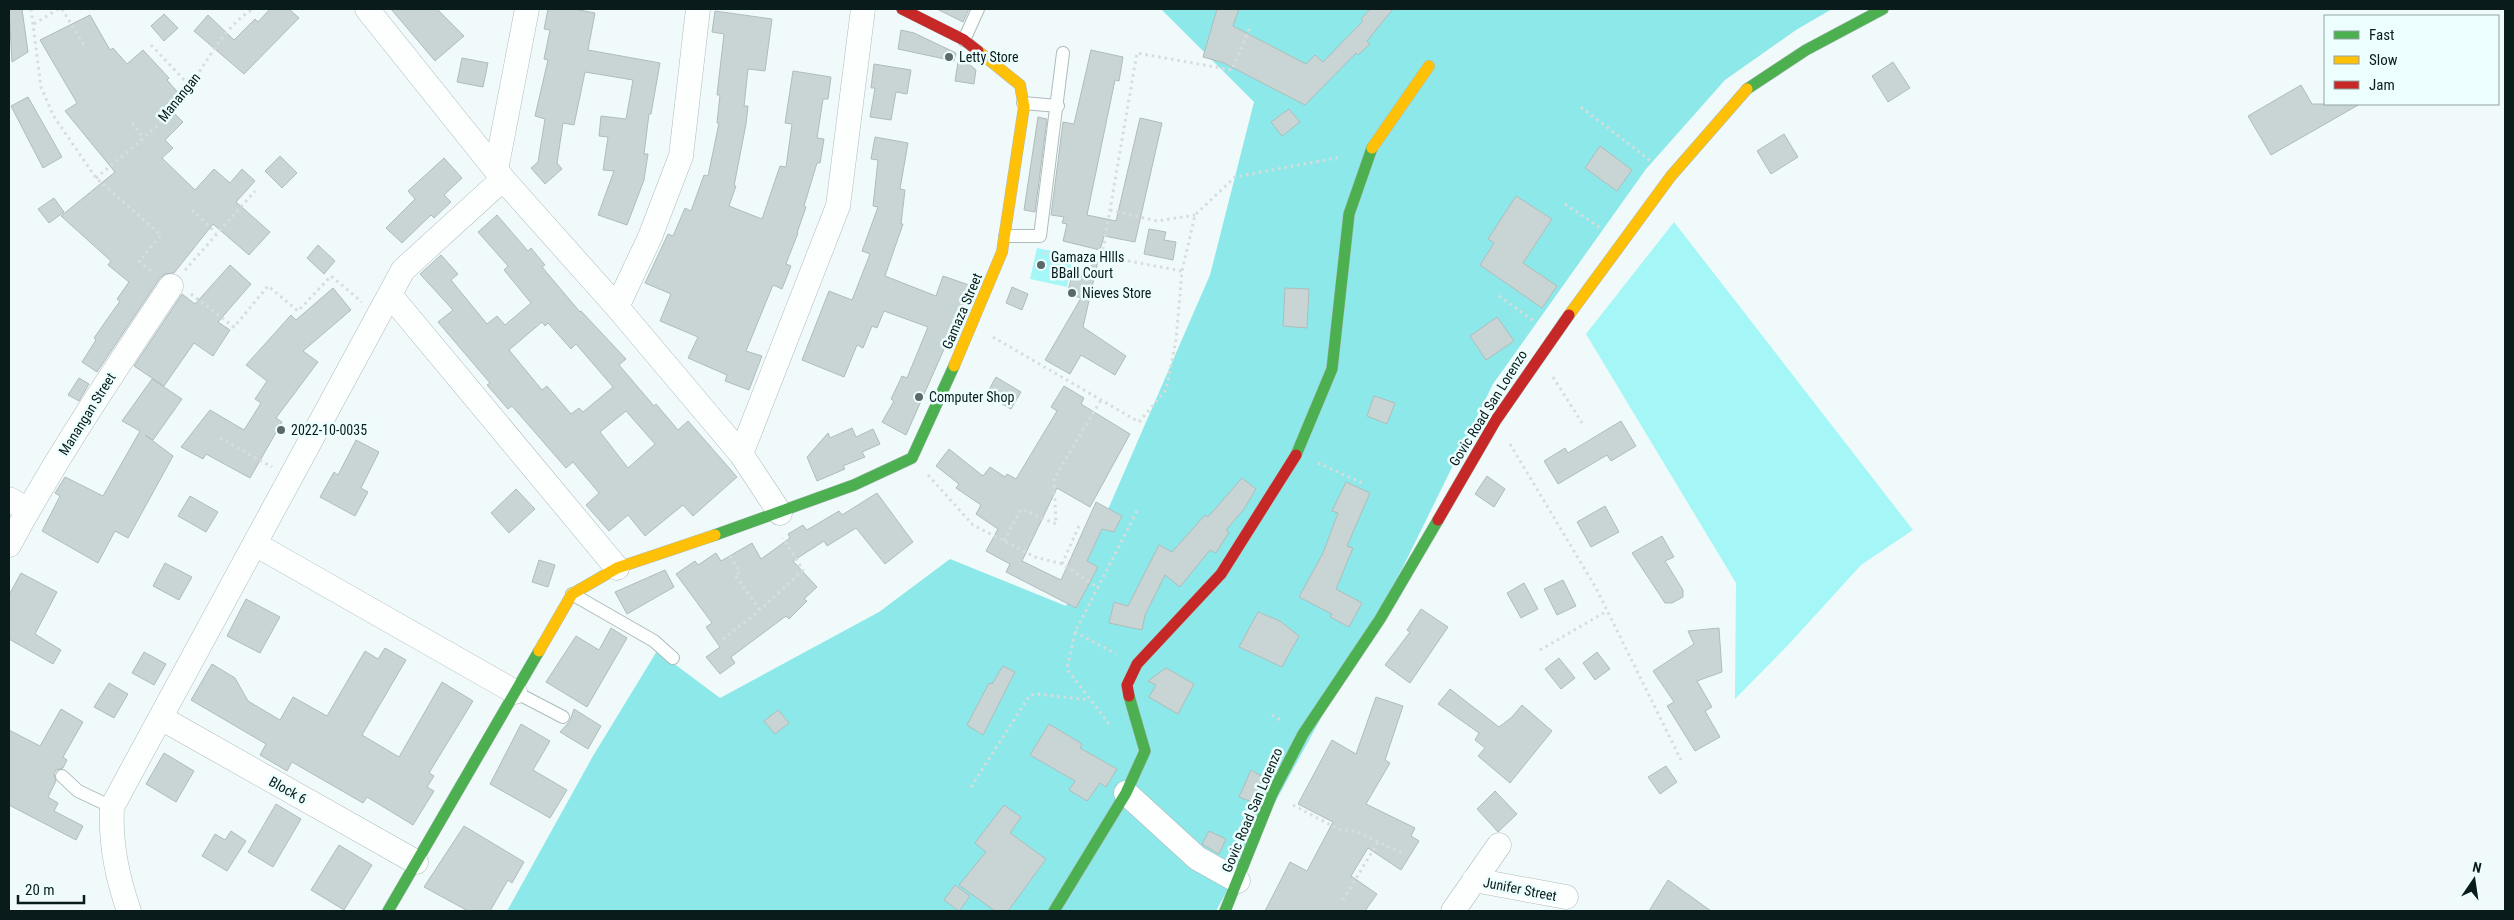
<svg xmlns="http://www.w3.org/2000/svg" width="2514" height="920" font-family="'Roboto Condensed',sans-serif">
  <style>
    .green { fill: #a5f6f6 }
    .forest { fill: #8ce8e9 }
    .building { fill: #c9d5d5; stroke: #b0bcbc; fill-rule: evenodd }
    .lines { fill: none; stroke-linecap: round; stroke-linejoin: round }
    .lane-casing { stroke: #aebbbb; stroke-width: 14 }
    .street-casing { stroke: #aebbbb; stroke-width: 25 }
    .fast-casing { stroke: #aebbbb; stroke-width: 12 }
    .slow-casing { stroke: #aebbbb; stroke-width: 12 }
    .jam-casing { stroke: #aebbbb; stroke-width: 12 }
    .path { stroke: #d9dcdc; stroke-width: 3; stroke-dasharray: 2.5 4; stroke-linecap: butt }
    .lane { stroke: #fdfefe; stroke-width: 12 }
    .street { stroke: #fdfefe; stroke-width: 24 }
    .fast { stroke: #4caf50; stroke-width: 11 }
    .slow { stroke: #ffc107; stroke-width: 11 }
    .jam { stroke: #c62828; stroke-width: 11 }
    .poi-dot { fill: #5b6969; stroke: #edfefe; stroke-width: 2 }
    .labels { text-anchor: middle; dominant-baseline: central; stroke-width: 5; stroke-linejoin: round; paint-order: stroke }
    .poi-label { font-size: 14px; fill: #0a1b1b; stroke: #edfefe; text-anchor: start }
    .street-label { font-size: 14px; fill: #0a1b1b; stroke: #edfefe }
  </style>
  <rect width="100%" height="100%" fill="#f1fafa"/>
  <path class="green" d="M1674 222 1913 530 1861 565 1789 644 1735 699 1736 583 1586 334Z
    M1037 248 1073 255 1067 287 1030 279Z"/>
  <path class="forest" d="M1161 9H1832L1796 30 1725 80 1646 169 1493 384 1402 569 1216 911H507L593 756 657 651 720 698 879 612 950 559 1066 606 1210 275 1254 102Z"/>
  <path class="building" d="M9 9H22L28 52 12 62Z
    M270 9H289L299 18 244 74 194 31 208 15 234 40 255 19 258 22Z
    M391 9H437L464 36 435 61Z
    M548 9H574L595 13 588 50 660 63 651 114H649L644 154H648L644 180 627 225 598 215 614 171 603 170 608 137 599 136 601 116 626 119 633 80 585 72 574 125 563 123 557 163 562 169 545 184 531 168 538 162 545 119 535 116 548 60 544 59 550 30 544 29Z
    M937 9H969L963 22Z
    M1217 9H1239L1233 26 1306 64 1315 55 1323 62 1363 21 1361 19 1370 9H1393L1367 41 1370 44 1358 55 1356 53 1305 105 1224 63 1203 57Z
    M715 11 772 19 765 71 748 69 744 106H748L746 124 734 186H736L729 206 762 219 780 166 786 167 792 124 785 123 793 71 831 77 828 99H823L817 138 824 139 820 163H817L804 206 806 207 797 233H798L786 264 791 266 782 289 773 285 746 351 762 356 749 390 725 381 727 375 688 358 698 337 660 321 671 294 645 283 668 234 673 236 685 208 691 211 704 175 708 176 719 123H717L720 95H717L724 34 712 32Z
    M164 14 178 28 164 41 151 26Z
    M90 15 110 50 113 48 127 64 143 50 169 78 167 80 181 96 168 107 183 122 165 140 173 148 162 158 195 190 214 169 230 183 242 169 255 181 236 202 270 232 249 255 213 224 174 273 165 274 160 278 97 372 82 362 96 340 94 338 120 301 117 299 129 282 108 265 111 261 61 216 115 172 65 111 77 103 40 40Z
    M901 30 914 33 956 53 954 61 898 49Z
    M1091 50 1123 57 1119 81 1115 80 1087 215 1116 221 1140 118 1162 123 1135 242 1104 236 1100 250 1063 241 1067 224 1062 223 1064 217 1051 215 1063 122 1074 124Z
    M462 58 488 63 483 87 457 82Z
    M958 62 969 64 976 70 974 84 955 81Z
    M1893 62 1910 88 1888 102 1872 76Z
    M874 64 911 70 907 94 896 92 891 120 870 117 875 88H871Z
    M2301 85 2312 104H2360L2271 155 2248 116Z
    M28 97 62 157 43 168 11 106Z
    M1289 109 1300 122 1282 136 1271 122Z
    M1038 117 1047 119 1035 212 1024 210Z
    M1784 134 1798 157 1771 174 1757 151Z
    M875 137 908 143 900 189 905 190 901 224H903L885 276 936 296 943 276 972 286 906 435 882 422 894 401 891 399 902 376 907 378 928 327 884 311 877 328 872 326 863 348 857 345 844 377 802 360 829 291 852 300 870 254 862 251 878 207 873 206 878 160 871 159Z
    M1600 146 1632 170 1617 191 1585 168Z
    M280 156 297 173 282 188 265 171Z
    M444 158 462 178 444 195 451 202 434 218 431 215 402 243 386 228 415 199 408 191Z
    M1516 196 1552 219 1523 263 1557 286 1542 308 1480 265 1494 243 1488 239Z
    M54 198 64 212 49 223 38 209Z
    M497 215 528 251 531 248 545 265 542 267 580 312 581 311 626 359 619 365 654 406 656 404 678 430 688 421 737 477 693 516 683 505 645 536 628 515 609 531 586 505 599 493 573 462 566 468 512 406 508 409 487 385 490 383 438 322 453 310 420 274 441 255 458 274 451 280 487 324 497 316 505 325 531 303 504 270 508 266 478 232ZM542 322 545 326 548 323 571 349 576 344 613 387 583 412 579 408 571 414 547 386 542 390 509 350ZM626 411 655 444 628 468 600 432Z
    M1149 229 1166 232 1164 240 1176 242 1173 260 1144 254Z
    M318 245 335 261 324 274 307 258Z
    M1098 261 1083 327 1126 356 1115 375 1081 355 1070 374 1045 360 1081 298 1067 294 1071 279Z
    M230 265 251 284 218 322 230 330 213 356 194 343 164 386 134 366 182 294 195 304Z
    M1012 287 1028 294 1022 310 1006 303Z
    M333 288 351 310 303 351 318 362 276 418 282 422 250 478 206 454 203 459 181 447 210 410 244 430 261 403 255 399 267 381 246 365 291 315 296 320Z
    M1285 288 1309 289 1307 328 1283 326Z
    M1497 317 1514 341 1486 360 1470 336Z
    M996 377 1021 392 1011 409 986 395Z
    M79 378 89 384 79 401 68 395Z
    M152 379 182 399 153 440 145 435 173 456 128 538 115 531 98 563 42 531 60 496 55 493 65 477 103 496 140 431 122 421Z
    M1064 386 1084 398 1081 404 1130 434 1090 507 1057 488 1022 561 1061 580 1096 502 1122 516 1114 532 1102 529 1087 561 1098 567 1076 608 1006 572 1010 564 986 551 998 529 976 514 981 505 956 488 959 484 936 466 949 449 983 476 990 467 1005 477 1007 474 1016 479 1057 411 1051 407Z
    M1374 396 1395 403 1387 424 1367 416Z
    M1621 421 1636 446 1611 461 1607 455 1558 484 1544 461 1565 448 1568 453Z
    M852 428 856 437 873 429 880 444 862 452 865 457 843 466 845 469 817 481 807 457 828 433 830 438Z
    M356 440 379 452 361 488 368 492 355 516 320 497 334 472 338 475Z
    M1487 476 1505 489 1494 507 1475 494Z
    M1242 478 1256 489 1244 509 1226 530 1229 532 1216 553 1210 550 1180 587 1165 575 1145 615 1142 630 1109 623 1114 602 1128 606 1159 545 1172 552 1205 515 1208 517Z
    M1346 482 1370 493 1347 546 1353 548 1336 589 1362 603 1349 627 1330 617 1332 614 1299 597 1323 553 1338 513 1332 511Z
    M516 489 535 509 509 533 491 513Z
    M877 493 913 542 885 564 856 528 827 546 824 541 793 561 817 587 804 599 807 601 789 619 786 616 731 657 735 663 720 674 706 657 720 647 706 627 712 623 676 574 695 561 698 565 716 553 721 561 752 543 761 559 790 538 788 534 803 525 807 530 839 511 842 515Z
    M190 496 218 512 206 532 178 516Z
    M1605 506 1619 532 1591 547 1577 522Z
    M1662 536 1674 557 1665 561 1683 590V597L1672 603H1665L1632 553Z
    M539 560 555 565 548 587 532 582Z
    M165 563 192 577 179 600 153 586Z
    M665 570 674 587 627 614 615 592Z
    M21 573 57 592 35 634 61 650 53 664 9 639V595Z
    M1563 580 1576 606 1557 615 1544 589Z
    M1524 583 1538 609 1521 618 1507 593Z
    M246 599 280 617 260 653 227 636Z
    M1421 609 1448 627 1410 683 1385 665 1410 632 1407 630Z
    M1258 612 1280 621 1299 636 1282 667 1239 647Z
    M611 628 627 638 587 707 546 682 576 636 599 650Z
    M1719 628 1722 672 1697 681 1712 707 1705 711 1720 737 1695 751 1667 706 1674 702 1653 671 1694 644 1688 631Z
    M385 648 406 660 362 735 399 757 442 682 473 701 429 773 434 776 427 787 434 791 413 825 367 797 363 803 292 762 287 771 260 755 266 744 191 700 212 664 235 678 248 701 280 720 293 697 327 716 365 651 378 659Z
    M144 652 166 664 154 685 132 673Z
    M1597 652 1610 669 1595 680 1583 663Z
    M1559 658 1575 678 1561 689 1545 669Z
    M1003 666 1015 672 983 735 967 725 989 683 992 684Z
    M1166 668 1194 684 1178 714 1149 697 1156 685 1148 681Z
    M109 683 128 694 114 718 94 707Z
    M1450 689 1499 727 1512 717 1522 705 1552 731 1510 783 1478 756 1485 748 1475 740 1479 733 1438 704Z
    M1376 697 1403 706 1385 760 1390 763 1366 804 1415 828 1411 836 1419 841 1401 870 1368 848 1351 876 1377 894 1365 911H1265L1290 862 1307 871 1333 822 1298 804 1332 740 1356 754Z
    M61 709 83 722 63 757 67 760 63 768 56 770 54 774 56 781 48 797 58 803 54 811 83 826 76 840 9 805V730L40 746Z
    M574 709 601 726 588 749 560 732 570 721Z
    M778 710 789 723 775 734 764 721Z
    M521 724 550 741 533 770 567 790 550 818 490 784Z
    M1049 724 1082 744 1080 748 1117 769 1106 787 1100 783 1087 801 1069 790 1075 781 1030 755Z
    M164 753 194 771 176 802 146 784Z
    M1666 766 1677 782 1660 794 1648 777Z
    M1251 770 1263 777 1252 802 1239 797Z
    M1495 791 1517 814 1498 832 1477 809Z
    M276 804 301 819 273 867 248 852Z
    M1004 805 1021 817 1010 833 1046 859 1008 911H995L959 885 986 852 975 843Z
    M464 826 524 862 512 883 508 880 490 911H468L424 887Z
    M231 831 246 841 227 871 202 856 215 834 225 840Z
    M1209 831 1226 839 1219 854 1202 844Z
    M339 845 372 865 344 910 311 890Z
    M1668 880 1711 911H1649Z
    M955 885 970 896 959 911 944 900Z"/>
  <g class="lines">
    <g class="lane-casing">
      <path id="lane" d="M964 40 978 9
        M1023 103 1058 106
        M1005 236H1040L1063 53
        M572 594 654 641 673 658
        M515 692 563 717
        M62 776 78 791 112 807"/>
    </g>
    <g class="street-casing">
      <path id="street" d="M367 9 503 179 617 307 741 454 780 513
        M496 170 527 9
        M390 295 617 568
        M617 307 650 237 681 156 698 9
        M741 454 838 206 863 9
        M9 499 28 510
        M255 544 515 692
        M9 545C57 456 114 371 171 286
        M161 718 416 862
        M1126 793 1197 858 1238 881
        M1474 880 1566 897
        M129 911C117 877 110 844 112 807L403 270 503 179
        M1453 911 1499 845"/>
    </g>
    <g class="fast-casing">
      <path id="fast" d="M1747 89 1806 50 1883 9
        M1296 455 1332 369 1349 214 1372 148
        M715 535 854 485 912 458 954 366
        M388 911 539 651
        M1054 911 1126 793 1145 751 1129 696
        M1225 911 1272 794 1303 734 1380 619 1438 520"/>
    </g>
    <g class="slow-casing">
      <path id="slow" d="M1372 148 1429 66
        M1569 315 1671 176 1747 89
        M954 366 1002 252 1024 107 1020 85 978 51
        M539 651 572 594 617 568 715 535"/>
    </g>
    <g class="jam-casing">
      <path id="jam" d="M902 9 964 40 978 51
        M1438 520 1496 420 1569 315
        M1129 696 1127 685 1137 664 1221 574 1296 455"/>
    </g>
    <path class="path" d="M31 9 41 87 53 115 96 178 161 235 139 261 153 273
      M62 9 86 48
      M34 24 58 9
      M151 45 190 86
      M1581 107 1652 162
      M132 123 143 137
      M96 178C122 156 151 134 173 109 198 81 221 25 254 9
      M1565 204 1602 229
      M192 210 216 233
      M1110 210 1157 221 1195 215
      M1044 253 1102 256 1182 271
      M1102 256 1137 53 1232 70 1251 25
      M185 270 255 191
      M191 294 234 327 268 286 298 311 331 276 362 302
      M1499 296 1535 322
      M993 337 1139 422 1166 390 1176 340 1182 271 1195 215 1235 177 1341 157
      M1553 377 1584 426
      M220 438 272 467
      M1510 444 1596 588 1681 760
      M1318 463 1364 484
      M928 475 973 525 1035 557 1062 564 1097 587
      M1004 541 1021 509 1056 524 1054 479 1101 400
      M730 556 740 572 735 575 760 610
      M1062 564 1079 526
      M1075 632 1116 654
      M723 639 760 610 803 570 783 538
      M1540 650 1607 611
      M1272 715 1283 722
      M1109 724 1067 669 1075 632 1137 511
      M971 787 1030 695 1039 694 1089 700
      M1293 805 1340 830 1355 831 1404 854
      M1343 900 1378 842"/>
    <use href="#lane" class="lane"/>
    <use href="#street" class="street"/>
    <use href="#fast" class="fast"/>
    <use href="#slow" class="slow"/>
    <use href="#jam" class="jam"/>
  </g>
  <g class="poi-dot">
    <circle cx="949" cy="57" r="5"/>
    <circle cx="1041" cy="265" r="5"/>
    <circle cx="1072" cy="293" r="5"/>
    <circle cx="919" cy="397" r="5"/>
    <circle cx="281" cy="430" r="5"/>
  </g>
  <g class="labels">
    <g class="poi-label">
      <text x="959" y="57">Letty Store</text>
      <text x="1051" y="257">Gamaza HIlls<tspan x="1051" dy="16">BBall Court</tspan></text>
      <text x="1082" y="293">Nieves Store</text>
      <text x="929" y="397">Computer Shop</text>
      <text x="291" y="430">2022-10-0035</text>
    </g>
    <g class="street-label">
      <text transform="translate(179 97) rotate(-51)">Manangan</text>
      <text transform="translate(962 311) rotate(-67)">Gamaza Street</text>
      <text transform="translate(1488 408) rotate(-58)">Govic Road San Lorenzo</text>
      <text transform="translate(87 414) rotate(-58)">Manangan Street</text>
      <text transform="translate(288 790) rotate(29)">Block 6</text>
      <text transform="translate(1252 810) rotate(-67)">Govic Road San Lorenzo</text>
      <text transform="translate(1520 889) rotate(11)">Junifer Street</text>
    </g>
  </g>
  <rect width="2514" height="920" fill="none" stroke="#0a1b1b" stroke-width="20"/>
  <rect x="2324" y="15" width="175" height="90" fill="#edfefe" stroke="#92a3a3"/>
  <rect x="2334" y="31" width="25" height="8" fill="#4caf50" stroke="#92a3a3"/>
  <text x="2369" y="40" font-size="15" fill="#0a1b1b">Fast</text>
  <rect x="2334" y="56" width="25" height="8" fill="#ffc107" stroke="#92a3a3"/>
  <text x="2369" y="65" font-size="15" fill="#0a1b1b">Slow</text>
  <rect x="2334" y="81" width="25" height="8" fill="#c62828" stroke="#92a3a3"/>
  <text x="2369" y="90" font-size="15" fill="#0a1b1b">Jam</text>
  <g transform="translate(2474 880) rotate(13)" stroke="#edfefe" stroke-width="4" paint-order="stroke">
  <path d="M0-4L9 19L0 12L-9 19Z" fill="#0a1b1b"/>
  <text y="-8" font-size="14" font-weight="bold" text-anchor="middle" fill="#0a1b1b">N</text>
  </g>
  <path d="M18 895v8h66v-8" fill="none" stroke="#0a1b1b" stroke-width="2.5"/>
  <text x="25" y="895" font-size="15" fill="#0a1b1b" stroke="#edfefe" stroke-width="4" paint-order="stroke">20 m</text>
</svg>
